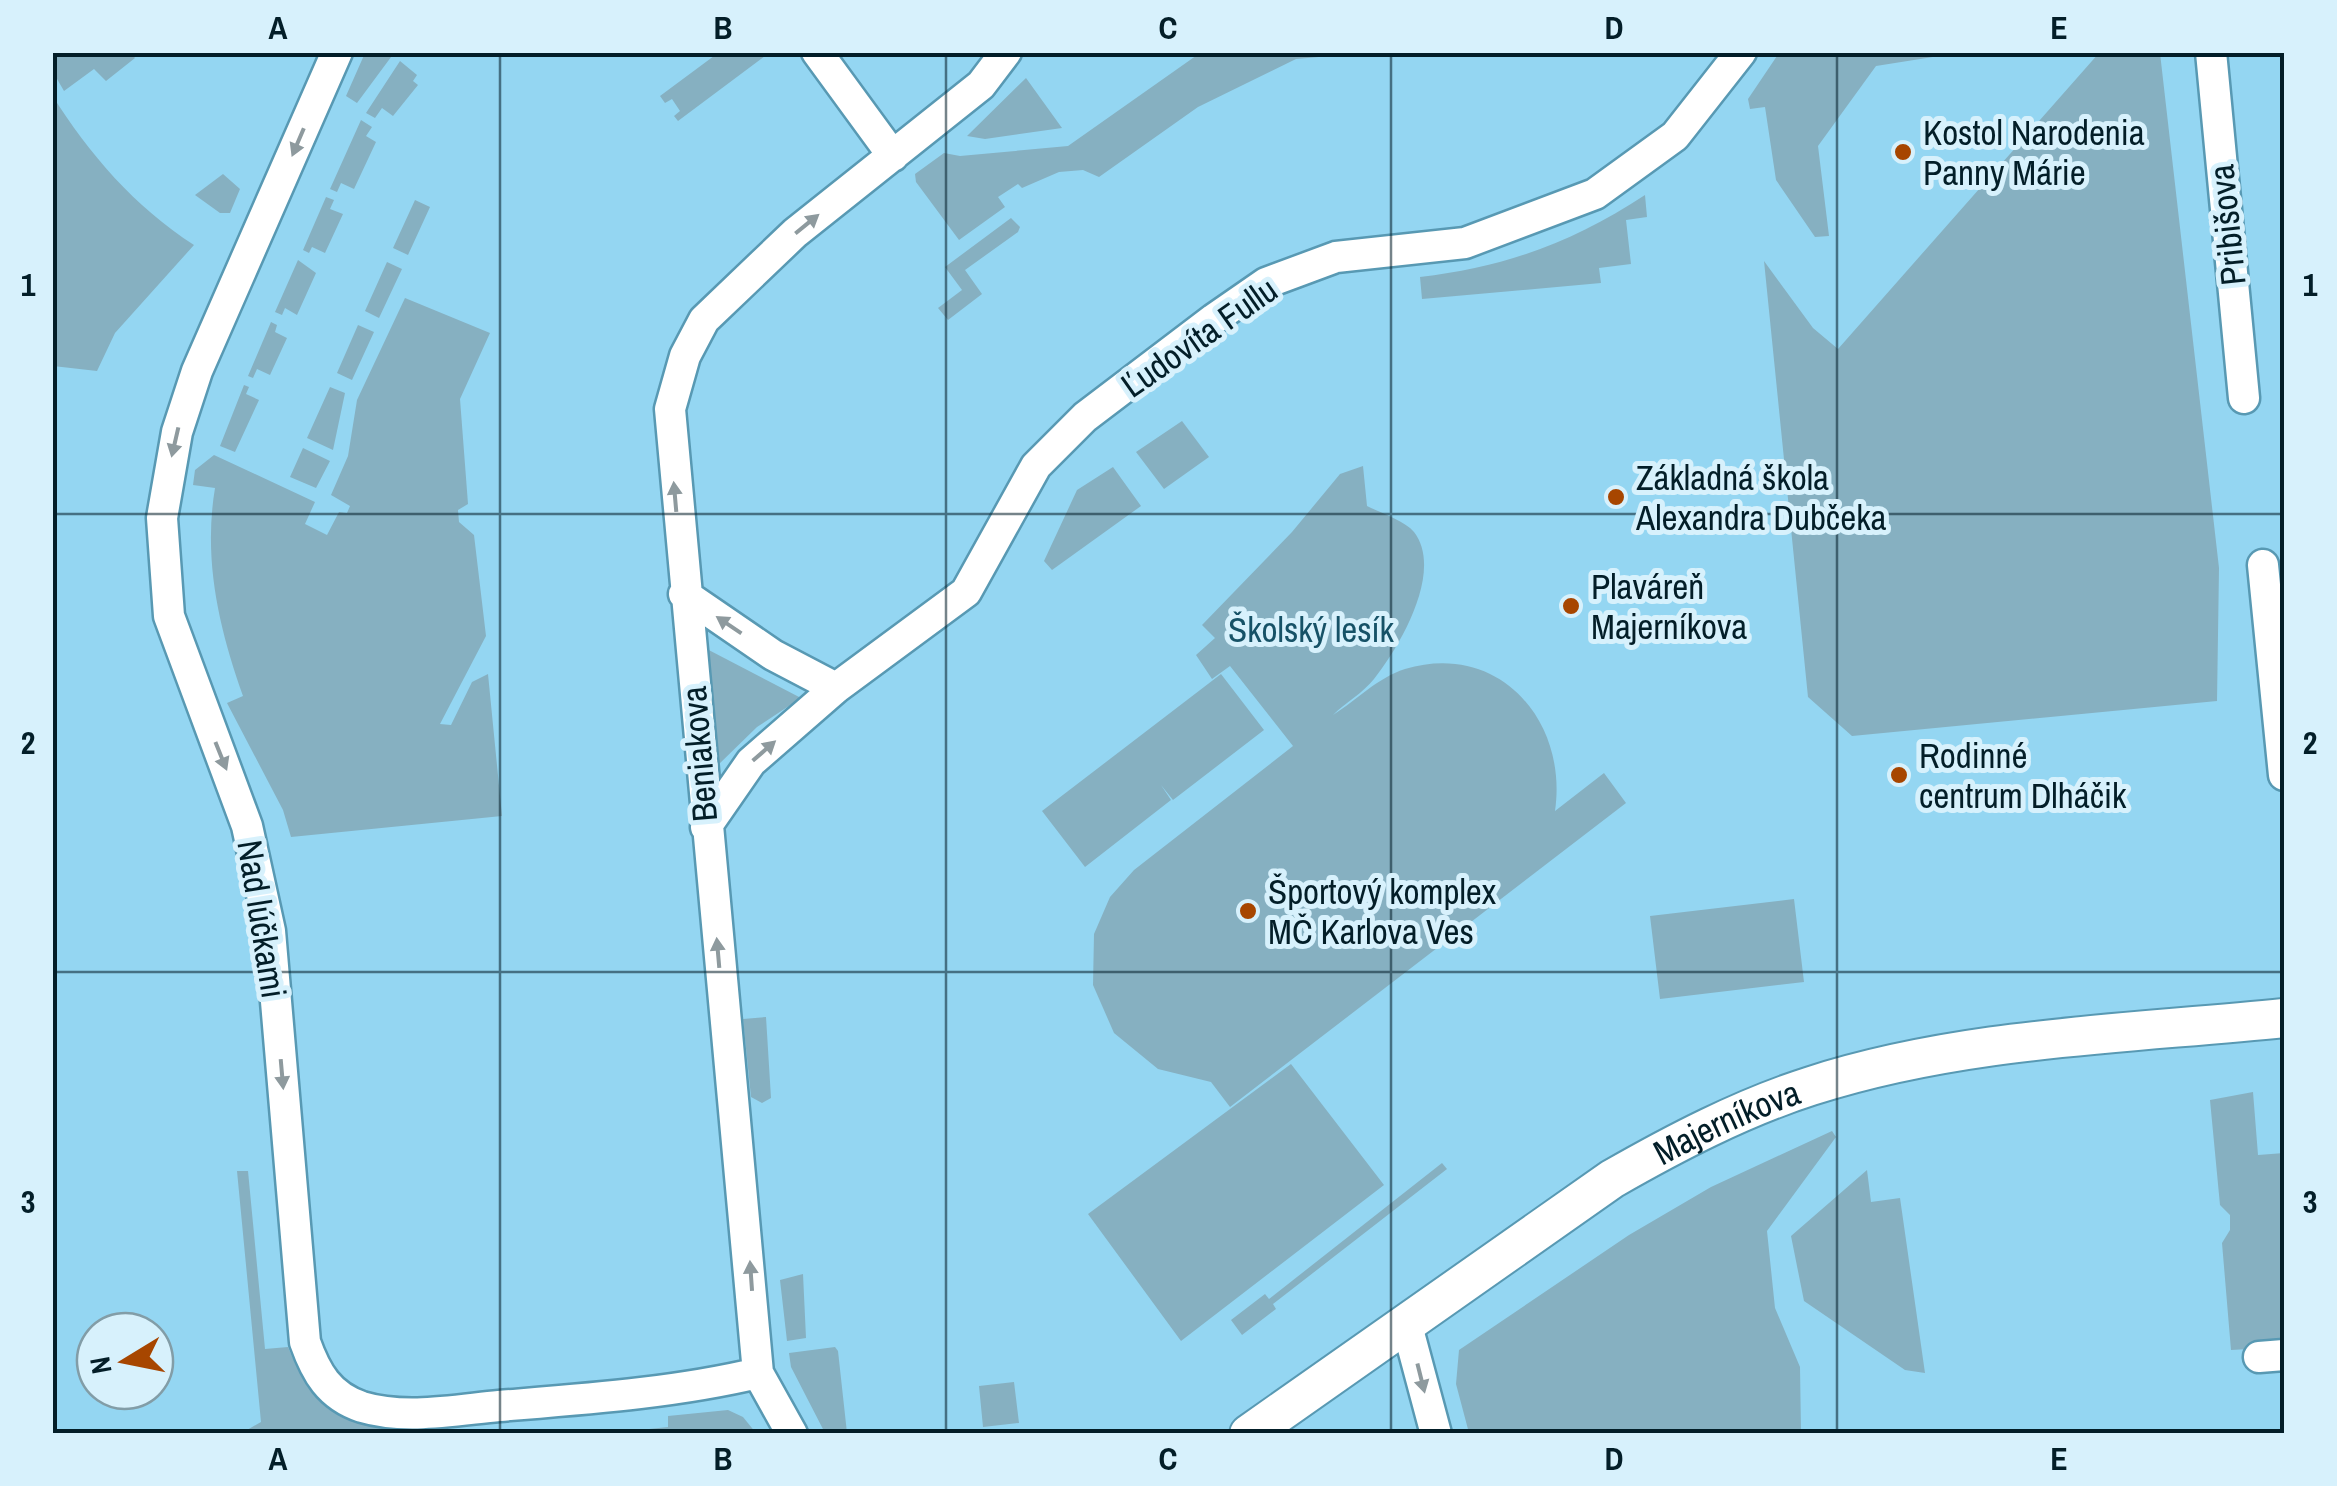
<svg xmlns="http://www.w3.org/2000/svg" width="2337" height="1486" font-family="'Archivo Narrow',sans-serif">
  <style>
    .green { fill: #86b0c1 }
    .lines { fill: none; stroke-linecap: round; stroke-linejoin: round }
    .minor-casing { stroke: #5899b3; stroke-width: 35 }
    .tertiary-casing { stroke: #5899b3; stroke-width: 42 }
    .minor { stroke: #fff; stroke-width: 30 }
    .tertiary { stroke: #fff; stroke-width: 38 }
    .oneway { fill: #8e9a9e }
    .grid { fill: none; stroke: #031e28; stroke-width: 2.5; stroke-opacity: 0.55 }
    .poi-dot { fill: #a74600; stroke: #d7f1fc; stroke-width: 4 }
    .labels { text-anchor: middle; dominant-baseline: central; stroke-width: 10; stroke-linejoin: round; paint-order: stroke }
    .poi-label { font-size: 35px; fill: #031e28; stroke: #d7f1fc; text-anchor: start }
    .street-label { font-size: 35px; fill: #031e28; stroke: #d7f1fc }
    .park-label { font-size: 35px; fill: #165267; stroke: #d7f1fc }
    .neatline { fill: none; stroke: #031e28; stroke-width: 4 }
    .grid-label { font-size: 32px; text-anchor: middle; font-weight: bold; fill: #031e28 }
  </style>
  <rect width="100%" height="100%" fill="#94d6f2"/>
  <path class="green" d="M52 53H131L135 58 106 81 94 69 64 91 53 72Z
    M365 53H394L357 103 346 96Z
    M718 53H769L678 121 674 116 680 111 672 99 665 103 660 96Z
    M1200 53H1364L1296 59 1198 107 1099 177 1083 170 1059 172 1022 188 1018 184 998 197 1005 207 959 240 916 182 915 174 944 153 960 156 1068 146Z
    M1779 53H1958L1876 66 1818 146 1829 236 1815 237 1776 180 1765 107 1750 109 1748 99Z
    M2099 53H2160L2219 568 2217 701 1852 736 1808 697 1764 261 1813 328 1838 349Z
    M400 61 417 75 413 81 418 85 393 116 382 108 375 118 366 113Z
    M1026 78 1062 128 985 139 967 136Z
    M52 95C89 154 135 207 194 245L115 333 97 371 53 366Z
    M361 120 372 127 366 136 376 142 354 189 341 183 337 192 330 189Z
    M223 174 240 189 230 213H220L195 195Z
    M1645 195 1647 217 1626 220 1631 264 1599 268 1601 283 1422 299 1420 277C1505 267 1574 242 1645 195Z
    M326 197 334 200 330 209 343 214 325 253 312 247 309 253 303 250Z
    M415 200 430 207 408 255 393 248Z
    M1011 218 1020 227 1018 232 965 270 982 294 948 320 938 308 962 290 945 267Z
    M298 260 316 273 297 315 285 308 282 315 275 312Z
    M387 262 402 269 379 318 365 311Z
    M405 298 490 333 460 399 468 504 458 510 459 522 474 535 486 636 440 724 451 725 472 682 488 674 502 816 291 837 283 810 227 703 243 696C219 628 203 560 215 488L193 485 195 470 214 455 315 502 305 524 327 535 339 512 347 513 350 506 331 495 348 456 357 400Z
    M271 322 277 325 275 332 287 338 270 375 257 369 253 378 248 376Z
    M358 325 374 332 352 380 337 373Z
    M244 385 249 387 246 394 259 400 235 452 220 446Z
    M330 387 345 393 333 450 307 438Z
    M1182 421 1209 457 1164 489 1136 452Z
    M303 448 330 461 316 488 290 477Z
    M1363 466 1367 506C1381 513 1405 521 1414 532 1444 571 1400 646 1374 679 1363 693 1345 703 1333 715 1357 700 1377 678 1405 669 1500 641 1568 722 1555 811L1604 773 1626 803 1230 1107 1211 1082 1158 1069 1114 1033 1093 985 1094 934 1110 897 1134 870 1293 746 1230 666 1212 679 1196 655 1215 638 1202 625 1292 532 1340 474Z
    M1113 467 1141 506 1052 570 1044 561 1077 490Z
    M703 647 801 698 757 727 716 767Z
    M1221 674 1264 730 1173 800 1161 785 1171 800 1085 867 1042 811Z
    M1794 899 1804 982 1660 999 1650 916Z
    M766 1017 771 1098 762 1103 751 1097 743 1019Z
    M1291 1064 1384 1185 1181 1341 1088 1214Z
    M2253 1092 2258 1155 2284 1153V1347L2231 1350 2222 1243 2230 1230V1215L2220 1205 2210 1100Z
    M1832 1131 1836 1137 1767 1231 1775 1308 1800 1367 1801 1433H1469L1456 1384 1459 1350 1629 1235 1711 1187Z
    M1442 1163 1447 1169 1273 1304 1276 1309 1242 1335 1231 1320 1265 1294 1269 1299Z
    M1867 1170 1871 1202 1900 1198 1925 1373 1905 1370 1804 1301 1791 1236Z
    M237 1171H248L265 1349 288 1347C313 1408 342 1429 409 1429V1433H220L247 1430 261 1422Z
    M803 1274 806 1338 787 1341 780 1280Z
    M835 1347 838 1351 847 1433H825L791 1367 789 1353Z
    M1014 1382 1019 1423 983 1427 979 1386Z
    M728 1410 743 1417 756 1433H611L668 1427V1416Z"/>
  <g class="lines">
    <g class="minor-casing">
      <path id="minor" d="M337 52 197 371 177 432 162 518 169 616 247 826 270 931 305 1342C316 1373 329 1396 362 1407 405 1420 456 1410 499 1406 585 1399 674 1393 758 1373
        M817 52 893 156
        M2211 52 2244 398
        M2263 565 2284 775
        M684 594 773 655 836 688
        M706 827 751 762 836 688 966 592 1036 466 1085 417 1214 319 1266 283 1336 257 1465 243 1595 194 1675 136 1741 52
        M1406 1322 1436 1434
        M2259 1357 2284 1355
        M792 1434 758 1373 670 409 685 356 704 320 795 233 981 85 1006 52"/>
    </g>
    <g class="tertiary-casing">
      <g id="tertiary">
        <path id="s1" d="M1249 1434 1612 1179C1675 1143 1742 1108 1811 1086 1962 1037 2128 1034 2284 1018"/>
      </g>
    </g>
    <use href="#minor" class="minor"/>
    <use href="#tertiary" class="tertiary"/>
  </g>
  <defs><path id="oneway-solid" d="M-6-.8H1V-3.2L6.5 0L1 3.2V.8H-6Z" transform="scale(2.5)"/></defs>
  <g class="oneway">
    <use href="#oneway-solid" transform="translate(298 142) rotate(113)"/>
    <use href="#oneway-solid" transform="translate(807 224) rotate(-39)"/>
    <use href="#oneway-solid" transform="translate(175 442) rotate(103)"/>
    <use href="#oneway-solid" transform="translate(675 497) rotate(-95)"/>
    <use href="#oneway-solid" transform="translate(729 625) rotate(-146)"/>
    <use href="#oneway-solid" transform="translate(764 751) rotate(-41)"/>
    <use href="#oneway-solid" transform="translate(221 756) rotate(68)"/>
    <use href="#oneway-solid" transform="translate(718 953) rotate(-95)"/>
    <use href="#oneway-solid" transform="translate(282 1074) rotate(85)"/>
    <use href="#oneway-solid" transform="translate(751 1276) rotate(-94)"/>
    <use href="#oneway-solid" transform="translate(1421 1378) rotate(76)"/>
  </g>
  <path class="grid" d="M500 52V1434M946 52V1434M1391 52V1434M1837 52V1434M52 514H2284M52 972H2284"/>
  <g class="poi-dot">
    <circle cx="1903" cy="152" r="10"/>
    <circle cx="1616" cy="497" r="10"/>
    <circle cx="1571" cy="606" r="10"/>
    <circle cx="1899" cy="775" r="10"/>
    <circle cx="1248" cy="911" r="10"/>
  </g>
  <g class="labels">
    <g class="poi-label">
      <text x="1923" y="132">Kostol Narodenia<tspan x="1923" dy="40">Panny Márie</tspan></text>
      <text x="1636" y="477">Základná škola<tspan x="1636" dy="40">Alexandra Dubčeka</tspan></text>
      <text x="1591" y="586">Plaváreň<tspan x="1591" dy="40">Majerníkova</tspan></text>
      <text x="1919" y="755">Rodinné<tspan x="1919" dy="40">centrum Dlháčik</tspan></text>
      <text x="1268" y="891">Športový komplex<tspan x="1268" dy="40">MČ Karlova Ves</tspan></text>
    </g>
    <g class="street-label">
      <text transform="translate(2227 225) rotate(-96)">Pribišova</text>
      <text transform="translate(1199 337) rotate(-35)">Ľudovíta Fullu</text>
      <text transform="translate(699 754) rotate(-95)">Beniakova</text>
      <text transform="translate(262 919) rotate(81)">Nad lúčkami</text>
      <text stroke="none"><textPath href="#s1" startOffset="572">Majerníkova</textPath></text>
    </g>
    <g class="park-label">
      <text x="1311" y="629">Školský lesík</text>
    </g>
  </g>
  <rect width="2337" height="1486" fill="none" stroke="#d7f1fc" stroke-width="110"/>
  <g transform="translate(125 1361) rotate(260)"><circle r="48" fill="#d7f1fc" stroke="#829da7" stroke-width="2.5"/>
  <path d="M0-8L18 38L0 25L-18 38Z" fill="#a74600"/>
  <text y="-15" font-size="28" font-weight="bold" text-anchor="middle" fill="#031e28">N</text>
  </g>
  <rect x="55" y="55" width="2227" height="1376" class="neatline"/>
  <g class="grid-label">
    <text x="278" y="39">A</text>
    <text x="723" y="39">B</text>
    <text x="1168" y="39">C</text>
    <text x="1614" y="39">D</text>
    <text x="2059" y="39">E</text>
    <text x="28" y="296">1</text>
    <text x="2310" y="296">1</text>
    <text x="28" y="754">2</text>
    <text x="2310" y="754">2</text>
    <text x="28" y="1213">3</text>
    <text x="2310" y="1213">3</text>
    <text x="278" y="1470">A</text>
    <text x="723" y="1470">B</text>
    <text x="1168" y="1470">C</text>
    <text x="1614" y="1470">D</text>
    <text x="2059" y="1470">E</text>
  </g>
</svg>
